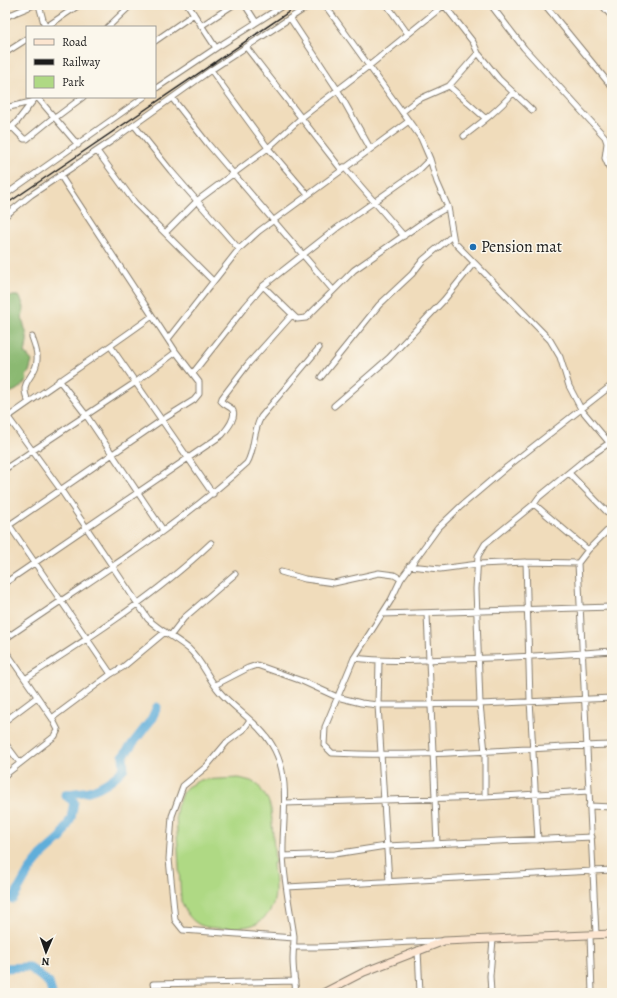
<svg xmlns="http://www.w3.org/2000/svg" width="617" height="998" font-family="Alegreya,serif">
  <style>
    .green { fill: #afd984; stroke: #667a50 }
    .forest { fill: #8bb972; stroke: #546a47 }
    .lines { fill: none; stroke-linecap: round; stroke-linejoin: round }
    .river { stroke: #60aeda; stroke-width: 9 }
    .street-casing { stroke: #867c6c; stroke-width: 7 }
    .secondary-casing { stroke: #867c6c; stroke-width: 9 }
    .street { stroke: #fff; stroke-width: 5 }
    .secondary { stroke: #fce5d0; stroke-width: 7 }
    .rail { stroke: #1c1c1c; stroke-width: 1.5 }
    .poi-dot { fill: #1f6fb2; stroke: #fbf7ec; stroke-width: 1.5 }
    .labels { text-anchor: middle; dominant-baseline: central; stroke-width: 3; stroke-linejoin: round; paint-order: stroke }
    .poi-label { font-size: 16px; fill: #1c1c1c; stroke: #fbf7ec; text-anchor: start }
  </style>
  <rect width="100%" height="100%" fill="#fbf7ec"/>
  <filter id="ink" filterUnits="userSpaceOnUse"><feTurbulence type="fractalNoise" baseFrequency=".025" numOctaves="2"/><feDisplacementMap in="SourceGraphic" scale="8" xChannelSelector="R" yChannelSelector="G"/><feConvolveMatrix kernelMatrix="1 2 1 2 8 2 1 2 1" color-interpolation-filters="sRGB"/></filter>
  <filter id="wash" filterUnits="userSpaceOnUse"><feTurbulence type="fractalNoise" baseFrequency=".012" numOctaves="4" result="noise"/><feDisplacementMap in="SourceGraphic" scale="16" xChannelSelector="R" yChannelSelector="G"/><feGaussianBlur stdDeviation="0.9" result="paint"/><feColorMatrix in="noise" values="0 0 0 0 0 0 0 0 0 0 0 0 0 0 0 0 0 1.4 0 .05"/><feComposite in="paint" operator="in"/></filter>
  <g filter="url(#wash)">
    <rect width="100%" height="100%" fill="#f0dcbb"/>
    <path class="green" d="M239 778 251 781 258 785 268 800 271 809 275 863H273C274 878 278 895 271 909 267 917 258 924 249 926 239 928 210 930 200 925 190 920 185 911 181 901L176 815 177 807 182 793 187 787 200 780Z"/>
    <path class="forest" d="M7 296H19C21 299 24 305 24 308 24 313 21 316 23 321 27 338 29 334 25 353L32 361 29 372 26 376 27 380C21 387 15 393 5 393V302Z"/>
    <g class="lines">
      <path class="river" d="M5 897 13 899 29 871 41 856 61 838 71 818 74 802 65 795C72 793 77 793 84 792 98 790 115 779 124 768L123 756 151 720 157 707
        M5 968 29 967 49 983 52 993"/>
    </g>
  </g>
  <g filter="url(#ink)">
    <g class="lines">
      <g class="street-casing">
        <path id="street" d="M39 5 45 27
          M188 5 216 48
          M245 5 256 22
          M325 5 421 138 430 159 437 182 448 207 454 242 550 340 560 357 569 386 581 409 612 446
          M387 5 408 34
          M444 5 473 42 478 53 499 79 532 110
          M491 5 524 48 605 137 607 143 605 158 612 174
          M545 5 612 87
          M602 5 612 17
          M5 17 34 5
          M290 18 337 89 370 148
          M201 26 233 5
          M46 27 79 5
          M108 27 131 5
          M155 41 194 14
          M246 47 341 169
          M5 53 27 39
          M211 70 268 148 308 195
          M449 86 485 118
          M155 89 216 48 284 5
          M37 97 78 145
          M172 98 208 144 333 290
          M5 108 31 102
          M402 112 417 100 449 86 478 53
          M55 118 83 97
          M134 125 171 171 239 249
          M12 127 24 139H27L54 117
          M5 133 16 123 36 97
          M464 136C481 123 498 110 513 93
          M97 151 135 203 213 281
          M344 167 404 236
          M5 195 144 97
          M5 216 31 195 110 142 211 70 310 5
          M166 232 198 200 268 148 301 118 370 65 444 5
          M263 286 297 319 306 318 354 270 432 216 448 207
          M168 339 239 249 259 231 409 121
          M111 347 213 494
          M193 373 245 307 263 286 337 228 419 170 430 159
          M321 377 379 305 412 274 423 260 452 236
          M59 380 86 415 163 530
          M612 385 507 467 461 506 438 528 401 579 391 600 354 658 325 727 324 745 332 753C425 758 519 748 612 745
          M29 402C16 380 39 377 37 356 37 350 34 343 32 337
          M334 406 389 358 444 300 473 264
          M5 413 61 490 148 619C160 631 176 638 189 649 202 661 208 678 219 691 235 710 259 723 272 745 292 778 282 818 283 854 284 881 290 909 294 936 294 944 293 952 293 960 293 971 295 982 296 993
          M8 417C56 383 104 351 151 317
          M5 469 136 382 176 352 60 175
          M569 473 612 517
          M534 504 588 550
          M5 519 111 674
          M5 528 162 420 194 400 199 394V382L176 352
          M526 562 530 700 538 840
          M409 566 440 569 478 564 526 562 578 563
          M281 572 305 579 334 583 379 573 394 575 401 579
          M5 583 222 435C226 430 238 417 232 409 229 406 224 405 221 401L222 398 248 364 292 315
          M382 614 612 607
          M427 614 437 844
          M171 635 184 618 235 574
          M5 639C87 582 174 530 247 463 255 450 252 433 261 417L319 348
          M5 650 52 718 58 730 55 736 5 775
          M354 658C386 662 419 660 451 659 505 658 558 655 612 651
          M379 661 378 705 389 882
          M5 665 12 660
          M25 679C89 638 155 596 211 543
          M215 685 248 668 257 665 302 681 337 697 361 703 378 705 480 704 612 698
          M52 718 111 674 123 667 165 632
          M250 720 243 730 227 742 206 767 183 786 172 816 169 859 175 920 183 930 294 938
          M5 721 37 697
          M5 743 20 763
          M485 797V752L480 704 476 589 478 556 485 544 534 504 539 497 583 461 612 441
          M285 803 485 797 589 791
          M589 806 612 807
          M283 856 335 854 386 846 592 837
          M287 887 612 870
          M596 934 578 563 588 550 612 526
          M590 935 592 993
          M293 947C342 948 391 942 440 941
          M418 950 420 993
          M153 984 295 981
          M491 993 490 976 493 939"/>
      </g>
      <g class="secondary-casing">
        <path id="secondary" d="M323 993 364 972 444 941 612 934"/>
      </g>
      <use href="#street" class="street"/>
      <use href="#secondary" class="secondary"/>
      <path class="rail" d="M5 205 299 5"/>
    </g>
  </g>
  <circle class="poi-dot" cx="473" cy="247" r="4"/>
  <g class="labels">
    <g class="poi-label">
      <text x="481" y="247">Pension mat</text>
    </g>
  </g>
  <rect width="617" height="998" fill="none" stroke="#fbf7ec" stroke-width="20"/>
  <rect x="26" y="26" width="130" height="72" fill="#fbf7ec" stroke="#a29f99"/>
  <rect x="34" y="39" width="20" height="6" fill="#fce5d0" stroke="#a29f99"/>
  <text x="62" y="46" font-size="12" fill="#1c1c1c">Road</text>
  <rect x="34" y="59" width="20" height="6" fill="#1c1c1c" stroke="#a29f99"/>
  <text x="62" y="66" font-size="12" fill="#1c1c1c">Railway</text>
  <rect x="34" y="76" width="20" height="12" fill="#afd984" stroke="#a29f99"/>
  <text x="62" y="86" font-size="12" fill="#1c1c1c">Park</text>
  <g transform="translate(46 952) rotate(182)" stroke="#fbf7ec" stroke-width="3" paint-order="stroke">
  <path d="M0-3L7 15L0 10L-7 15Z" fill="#1c1c1c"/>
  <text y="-6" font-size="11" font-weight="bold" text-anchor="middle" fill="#1c1c1c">N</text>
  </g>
</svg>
